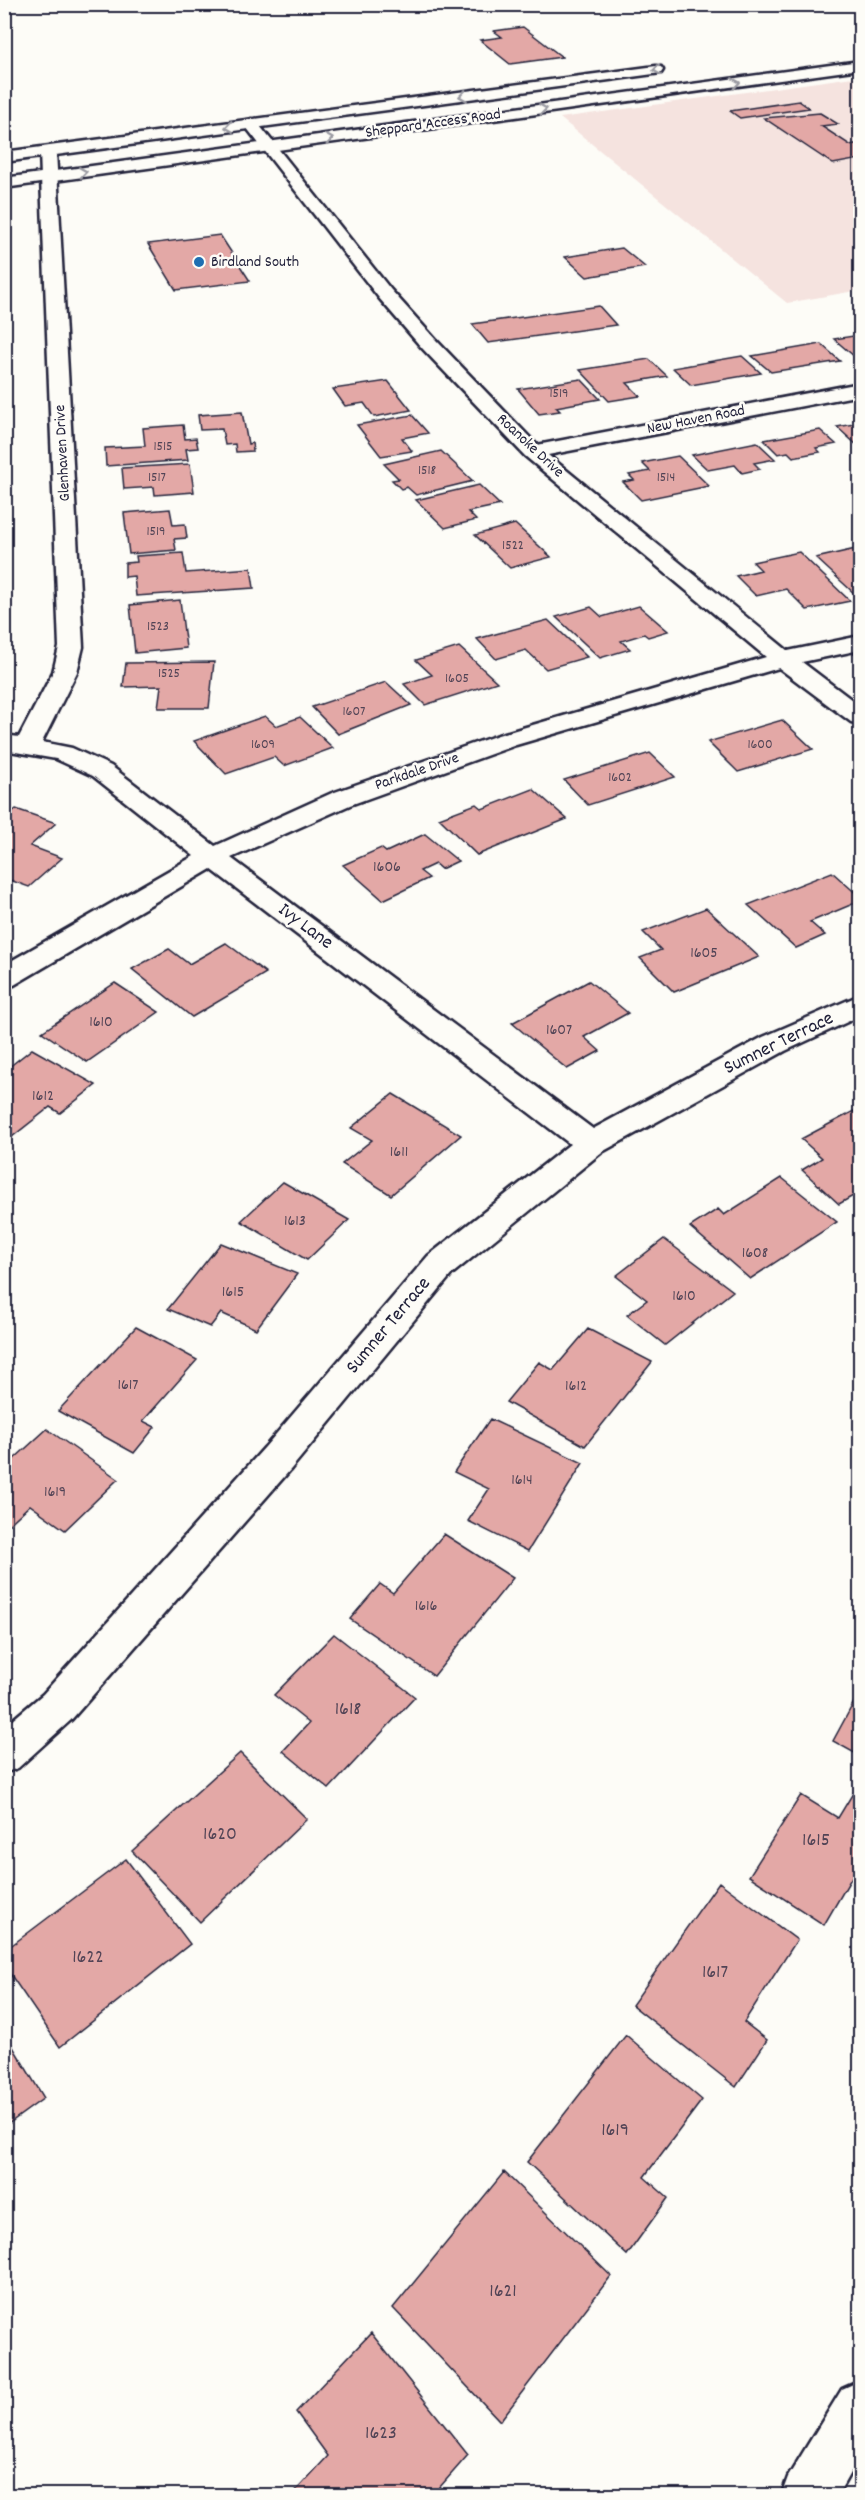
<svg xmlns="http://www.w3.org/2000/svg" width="865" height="2500" font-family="Dekko,sans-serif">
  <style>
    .built { fill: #f5e3df }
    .building { fill: #e3a8a6; stroke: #22223b; stroke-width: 1.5 }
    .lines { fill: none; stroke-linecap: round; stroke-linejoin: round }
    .minor-casing { stroke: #22223b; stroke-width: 5 }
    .secondary-casing { stroke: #22223b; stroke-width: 5 }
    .minor { fill: #fdfcf7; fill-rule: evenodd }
    .secondary { fill: #fdfcf7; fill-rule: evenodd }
    .oneway { stroke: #9a9aa2 }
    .poi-dot { fill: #1f6fb2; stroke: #fdfcf7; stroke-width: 2 }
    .labels { text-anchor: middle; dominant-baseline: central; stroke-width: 5; stroke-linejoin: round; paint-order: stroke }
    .far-number-label { font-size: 14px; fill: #524456 }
    .far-street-label { font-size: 16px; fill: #22223b; stroke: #fdfcf7 }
    .far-poi-label { font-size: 16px; fill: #22223b; stroke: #fdfcf7; text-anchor: start }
    .number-label { font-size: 16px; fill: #524456 }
    .street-label { font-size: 20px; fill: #22223b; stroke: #fdfcf7 }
    .near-number-label { font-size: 20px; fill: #524456 }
  </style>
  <rect width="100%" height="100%" fill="#fdfcf7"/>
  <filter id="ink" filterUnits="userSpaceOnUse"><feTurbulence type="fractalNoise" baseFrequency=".0167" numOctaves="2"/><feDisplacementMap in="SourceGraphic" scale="12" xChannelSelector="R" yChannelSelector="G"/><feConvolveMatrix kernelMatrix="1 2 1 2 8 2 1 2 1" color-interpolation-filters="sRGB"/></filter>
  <g filter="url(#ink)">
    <path class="built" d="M860 76V290L787 303 560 118Z"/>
    <path class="building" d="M523 27 562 57 510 64 480 40 502 37 494 31Z
      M799 101 809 108 740 118 730 111Z
      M820 113 838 124 821 126 850 145 860 143V159L833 164 764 118Z
      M220 235 250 281 176 290 148 244Z
      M622 248 645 267 587 277 565 257Z
      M599 306 616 325 488 343 472 324Z
      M860 335V356L855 357 834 339Z
      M821 344 840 361 771 372 752 356Z
      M742 356 761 373 691 385 673 368Z
      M649 359 667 376 627 383 640 396 609 401 580 370Z
      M581 379 600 399 556 407 560 411 539 414 518 389Z
      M388 381 411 410 374 417 364 403 345 406 333 389Z
      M242 412 248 444 252 443 253 451 236 452 235 444 225 445 222 429 200 430 198 415Z
      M412 415 428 433 402 438 412 451 381 456 357 425Z
      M860 423V446H858L837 427Z
      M183 425 185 439 196 438 198 448 186 449 188 460 106 466 105 448 145 446 143 428Z
      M820 430 836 444 816 448 820 452 793 457 788 452 778 454 764 440Z
      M757 442 775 459 754 463 760 469 742 473 735 465 708 470 692 455Z
      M441 451 473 481 416 495 407 487 401 489 392 480 399 479 384 464Z
      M678 456 709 486 641 500 623 482 634 480 629 475 650 471 642 463Z
      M190 464 194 492 155 495 154 487 124 489 122 468Z
      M479 485 500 505 468 512 476 520 445 528 416 500Z
      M170 509 173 525 185 524 187 538 174 539 176 550 129 554 124 513Z
      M515 524 551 557 510 568 475 535Z
      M860 548V595L857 596 816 558Z
      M799 552 850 601 807 610 786 589 756 596 736 576 761 570 753 562Z
      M183 553 186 573 251 568 254 588 136 596 134 576 125 577V563L137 562 136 556Z
      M180 600 186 648 135 653 130 605Z
      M639 606 668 631 648 637 644 634 621 641 630 649 600 658 556 617 591 607 602 617Z
      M548 620 587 657 546 669 526 650 496 659 477 639Z
      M459 647 497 682 425 705 404 684 432 675 416 660Z
      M214 662 209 708H158L161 686 123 687 126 663Z
      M386 682 411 705 338 734 312 707Z
      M265 716 276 726 300 717 333 748 284 766 274 757 226 774 194 741Z
      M782 720 813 749 738 772 708 742Z
      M650 753 675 777 588 805 564 780Z
      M533 789 567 819 477 855 439 818 476 804 482 809Z
      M16 809 56 823 30 846 62 858 29 887 4 878V818Z
      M425 834 458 861 441 869 435 864 420 871 429 878 383 900 343 865 381 848 386 852Z
      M832 872 860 897V901L810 922 825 935 796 948 748 905Z
      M706 908 759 957 674 992 640 958 661 950 643 932Z
      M226 943 266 973 192 1017 132 969 169 949 189 964Z
      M589 981 628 1013 584 1037 600 1051 567 1069 512 1023Z
      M115 983 159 1012 87 1062 42 1032Z
      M32 1049 96 1085 60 1113 50 1107 8 1140 4 1138V1071Z
      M393 1094 461 1135 391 1195 342 1164 372 1140 351 1128Z
      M854 1111 860 1116V1192L839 1204 802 1170 822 1158 801 1139Z
      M782 1178 837 1222 750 1279 690 1227 718 1209 724 1215Z
      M283 1182 349 1220 307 1260 241 1221Z
      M664 1239 733 1291 665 1345 627 1315 647 1300 616 1276Z
      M221 1243 297 1274 256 1329 221 1313 210 1327 168 1309Z
      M136 1327 197 1360 143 1421 155 1427 134 1453 58 1411Z
      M588 1329 652 1362 585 1446 506 1402 539 1362 553 1370Z
      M490 1419 583 1463 528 1551 468 1521 489 1489 454 1472Z
      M47 1429 118 1479 65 1530 30 1505 4 1529V1468Z
      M444 1534 513 1578 434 1676 350 1619 380 1584 393 1593Z
      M334 1634 415 1697 329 1789 283 1751 309 1723 274 1695Z
      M860 1691V1756L833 1741Z
      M240 1753 307 1819 200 1922 132 1851Z
      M853 1793 860 1798V1863L824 1925 749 1876 801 1795 838 1818Z
      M126 1859 190 1944 60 2047 4 1965V1951Z
      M719 1882 797 1940 744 2022 767 2040 736 2087 632 2005Z
      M4 2032 44 2098 4 2127Z
      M626 2035 702 2100 644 2177 668 2198 627 2255 527 2162Z
      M504 2172 611 2276 500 2421 393 2308Z
      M371 2333 468 2455 432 2496H291L328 2456 296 2412Z"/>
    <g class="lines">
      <g class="minor-casing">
        <path id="minor" d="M251 119 256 121 391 290 436 340 537 445 860 383V395L548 455 788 651 860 636V650L802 662 860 706V724L851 722 779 668 516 745 350 805 231 858 593 1129 763 1037 860 995V1016L785 1051 602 1152 452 1274 291 1469 71 1720 18 1768 4 1773V1727L43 1694 265 1447 428 1256 570 1144 211 869 14 985 4 987V965L194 856 93 776 56 759 4 750V735L19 737 53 672 59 647 40 151 42 148H54L56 151 83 647 77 672 42 742 72 748 111 766 215 846 332 793 498 735 766 657 525 456 422 348 379 298 246 127 243 124Z
          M860 2381V2455L837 2496H781L788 2477 842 2389Z"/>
      </g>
      <g class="secondary-casing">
        <path id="secondary" d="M860 61V69L4 188V178Z
          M656 66 661 67 663 70 661 73 4 162V152Z"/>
      </g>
      <use href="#minor" class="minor"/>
      <use href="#secondary" class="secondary"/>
    </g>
    <defs><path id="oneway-chevron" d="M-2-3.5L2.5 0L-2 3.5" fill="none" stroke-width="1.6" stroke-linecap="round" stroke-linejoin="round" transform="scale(1.5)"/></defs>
    <g class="oneway">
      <use href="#oneway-chevron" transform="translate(657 70) rotate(172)"/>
      <use href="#oneway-chevron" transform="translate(736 83) rotate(-8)"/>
      <use href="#oneway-chevron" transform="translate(463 96) rotate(172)"/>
      <use href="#oneway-chevron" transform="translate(543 109) rotate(-8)"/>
      <use href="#oneway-chevron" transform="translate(229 127) rotate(172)"/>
      <use href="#oneway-chevron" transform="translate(329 139) rotate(-8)"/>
      <use href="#oneway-chevron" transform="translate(83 172) rotate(-8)"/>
    </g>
  </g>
  <circle class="poi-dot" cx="199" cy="262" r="6"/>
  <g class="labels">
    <g class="far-number-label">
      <text x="559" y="394">1519</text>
      <text x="163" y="447">1515</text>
      <text x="427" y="471">1518</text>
      <text x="157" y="478">1517</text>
      <text x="666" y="478">1514</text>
      <text x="156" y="532">1519</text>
      <text x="513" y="546">1522</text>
      <text x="158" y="627">1523</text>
      <text x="169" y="674">1525</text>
      <text x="457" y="679">1605</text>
      <text x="354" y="712">1607</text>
      <text x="263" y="745">1609</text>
      <text x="760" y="745">1600</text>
      <text x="620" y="778">1602</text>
    </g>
    <g class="far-street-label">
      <text transform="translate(433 124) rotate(-8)">Sheppard Access Road</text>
      <text transform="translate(696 420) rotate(-11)">New Haven Road</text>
      <text transform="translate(530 446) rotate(43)">Roanoke Drive</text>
      <text transform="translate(63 453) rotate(-93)">Glenhaven Drive</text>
      <text transform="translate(417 772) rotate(-19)">Parkdale Drive</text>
    </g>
    <g class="far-poi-label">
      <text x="211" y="262">Birdland South</text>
    </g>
    <g class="number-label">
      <text x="387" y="867">1606</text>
      <text x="704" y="953">1605</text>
      <text x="101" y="1022">1610</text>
      <text x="559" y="1030">1607</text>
      <text x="43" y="1096">1612</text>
      <text x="399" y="1152">1611</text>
      <text x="295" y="1221">1613</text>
      <text x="755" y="1253">1608</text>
      <text x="233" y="1292">1615</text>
      <text x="684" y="1296">1610</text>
      <text x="128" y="1385">1617</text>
      <text x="576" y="1386">1612</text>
      <text x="522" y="1480">1614</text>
      <text x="55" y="1492">1619</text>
      <text x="426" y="1606">1616</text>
    </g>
    <g class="street-label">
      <text transform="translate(305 927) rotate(37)">Ivy Lane</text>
      <text transform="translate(779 1044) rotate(-26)">Sumner Terrace</text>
      <text transform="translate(389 1326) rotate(-50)">Sumner Terrace</text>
    </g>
    <g class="near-number-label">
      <text x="348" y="1710">1618</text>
      <text x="220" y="1835">1620</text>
      <text x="816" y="1841">1615</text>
      <text x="88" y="1958">1622</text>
      <text x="715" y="1973">1617</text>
      <text x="615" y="2131">1619</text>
      <text x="503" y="2292">1621</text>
      <text x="381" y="2434">1623</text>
    </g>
  </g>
  <rect width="865" height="2500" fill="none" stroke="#fdfcf7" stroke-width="24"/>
  <rect x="12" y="12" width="841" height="2476" fill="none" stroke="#22223b" stroke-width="2" filter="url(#ink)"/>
</svg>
